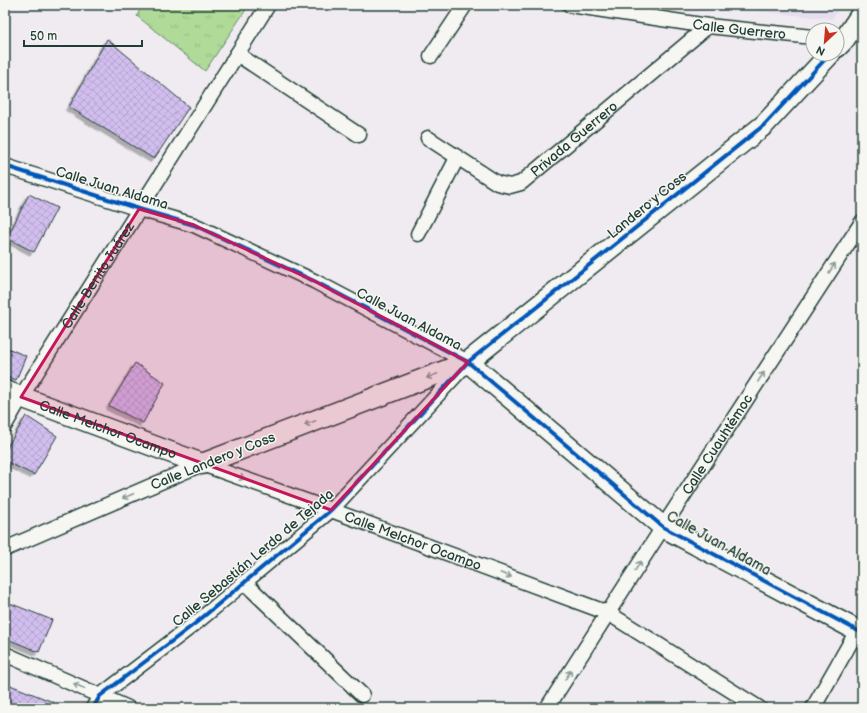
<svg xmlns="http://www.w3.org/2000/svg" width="867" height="713" font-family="'Balsamiq Sans',sans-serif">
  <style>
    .built { fill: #e6def0 }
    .park { fill: url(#park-tufts); stroke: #678c66 }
    .building { fill: url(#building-cross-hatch); stroke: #1f3d34; filter: url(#shadow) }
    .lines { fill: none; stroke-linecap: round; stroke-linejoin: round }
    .street-casing { stroke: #1f3d34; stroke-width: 17 }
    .secondary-casing { stroke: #1f3d34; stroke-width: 23 }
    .street { stroke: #f6f6f2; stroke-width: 14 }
    .secondary { stroke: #f6f6f2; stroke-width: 20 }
    .cycleway-casing { stroke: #f6f6f2; stroke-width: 6 }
    .cycleway { stroke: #0057b8; stroke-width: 4 }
    .oneway { stroke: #8a9a93 }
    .marked { fill: #c2185b; fill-opacity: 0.2; stroke: #c2185b; stroke-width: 3; stroke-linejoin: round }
    .labels { text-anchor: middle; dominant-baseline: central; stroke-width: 3; stroke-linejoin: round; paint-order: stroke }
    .street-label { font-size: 14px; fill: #1f3d34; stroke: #f6f6f2 }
  </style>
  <defs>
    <pattern id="park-tufts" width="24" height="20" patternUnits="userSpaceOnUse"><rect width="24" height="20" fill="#afda97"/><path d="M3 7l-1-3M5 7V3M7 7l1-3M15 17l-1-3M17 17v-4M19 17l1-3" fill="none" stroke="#96bc83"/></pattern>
    <pattern id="building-cross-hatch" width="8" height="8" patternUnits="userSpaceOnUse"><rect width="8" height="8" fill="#d1beef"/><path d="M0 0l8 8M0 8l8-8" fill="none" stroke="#b3a4ce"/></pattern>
    <filter id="shadow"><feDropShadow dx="-3.5" dy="3.5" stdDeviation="0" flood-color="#0004"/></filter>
  </defs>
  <rect width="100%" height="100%" fill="#efebf1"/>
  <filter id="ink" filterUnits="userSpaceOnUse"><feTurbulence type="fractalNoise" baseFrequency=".025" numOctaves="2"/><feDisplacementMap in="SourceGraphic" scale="8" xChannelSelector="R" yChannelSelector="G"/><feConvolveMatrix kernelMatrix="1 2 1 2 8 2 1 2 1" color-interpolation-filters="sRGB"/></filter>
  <g filter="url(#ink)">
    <path class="built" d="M761 5H842L832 19 757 11Z"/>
    <path class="park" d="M142 5H249L205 71 137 16Z"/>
    <path class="building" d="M107 39 189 107 154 159 69 107Z
      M29 194 57 208 34 252 7 238Z
      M5 347 26 356 16 380 5 376Z
      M135 363 165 383 143 423 109 406Z
      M26 416 57 436 34 475 5 461V451Z
      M7 602 52 620 39 652 5 638V608Z
      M5 683 53 702 50 708H5Z"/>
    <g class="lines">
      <g class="street-casing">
        <g id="street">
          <path id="s1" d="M570 5 708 26 813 37"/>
          <path d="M237 54 359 135"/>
          <path d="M431 56 465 5"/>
          <path id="s2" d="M428 138 497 183 510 186 521 183 708 26"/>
          <path d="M5 166 139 209 194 225 314 281 468 362 331 510 197 622 100 696 93 708"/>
          <path d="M418 234 457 158"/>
          <path id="s3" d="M5 425 21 397 268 5"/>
          <path id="s4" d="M5 549 202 464 331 510 608 613 759 708"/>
          <path d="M244 582 362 695"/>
          <path d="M5 654 128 708"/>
          <path id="s5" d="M547 708 663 527 862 222"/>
          <path d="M813 708 857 631"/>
        </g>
      </g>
      <g class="secondary-casing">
        <g id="secondary">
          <path d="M837 47 844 40 862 13"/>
          <path d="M468 362 663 527 862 633"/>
          <path id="s6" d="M5 391 202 464 468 362 764 125 830 54"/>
        </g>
      </g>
      <use href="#street" class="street"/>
      <use href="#secondary" class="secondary"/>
      <g class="cycleway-casing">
        <path id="cycleway" d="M5 166 139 209 194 225 314 281 468 362 663 527 862 633
          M93 708 100 696 197 622 331 510 468 362 764 125 830 54"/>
      </g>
      <use href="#cycleway" class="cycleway"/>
    </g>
    <defs><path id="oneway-shaft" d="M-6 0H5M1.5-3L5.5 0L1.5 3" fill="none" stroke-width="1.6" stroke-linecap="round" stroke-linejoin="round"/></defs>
    <g class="oneway">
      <use href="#oneway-shaft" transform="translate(832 268) rotate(-57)"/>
      <use href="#oneway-shaft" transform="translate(432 376) rotate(159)"/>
      <use href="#oneway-shaft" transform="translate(761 377) rotate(-57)"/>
      <use href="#oneway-shaft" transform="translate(310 423) rotate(159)"/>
      <use href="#oneway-shaft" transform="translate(239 477) rotate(20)"/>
      <use href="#oneway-shaft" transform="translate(128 496) rotate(157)"/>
      <use href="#oneway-shaft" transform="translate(638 566) rotate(-57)"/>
      <use href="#oneway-shaft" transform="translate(506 575) rotate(20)"/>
      <use href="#oneway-shaft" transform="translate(568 675) rotate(-57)"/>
      <use href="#oneway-shaft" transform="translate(79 686) rotate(-156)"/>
    </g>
  </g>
  <path class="marked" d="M139 209 194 225 314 281 468 362 331 510 21 397Z"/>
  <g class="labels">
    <g class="street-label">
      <text stroke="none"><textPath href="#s1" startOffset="171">Calle Guerrero</textPath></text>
      <text stroke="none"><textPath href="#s2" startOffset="176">Privada Guerrero</textPath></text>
      <text transform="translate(112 188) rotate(17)">Calle Juan Aldama</text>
      <text transform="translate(647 205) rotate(-39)">Landero y Coss</text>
      <text stroke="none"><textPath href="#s3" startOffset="176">Calle Benito Juárez</textPath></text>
      <text transform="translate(409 319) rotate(28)">Calle Juan Aldama</text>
      <text stroke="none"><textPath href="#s6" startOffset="110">Calle Melchor Ocampo</textPath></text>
      <text stroke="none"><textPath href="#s5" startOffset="314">Calle Cuauhtémoc</textPath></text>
      <text transform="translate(213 461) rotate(-22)">Calle Landero y Coss</text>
      <text stroke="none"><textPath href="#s4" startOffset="439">Calle Melchor Ocampo</textPath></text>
      <text transform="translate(719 543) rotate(29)">Calle Juan Aldama</text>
      <text transform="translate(253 558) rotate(-40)">Calle Sebastián Lerdo de Tejada</text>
    </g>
  </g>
  <rect width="867" height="713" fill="none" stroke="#f6f6f2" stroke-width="20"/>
  <rect x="10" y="10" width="847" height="693" fill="none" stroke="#1f3d34" stroke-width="1.5" filter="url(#ink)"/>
  <g transform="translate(825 42) rotate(206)"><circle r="19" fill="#f6f6f2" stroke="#a0aca6"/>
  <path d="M0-3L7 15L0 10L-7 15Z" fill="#c8321e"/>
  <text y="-6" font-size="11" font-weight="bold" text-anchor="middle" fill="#1f3d34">N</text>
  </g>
  <path d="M24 40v6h118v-6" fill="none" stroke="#1f3d34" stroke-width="2"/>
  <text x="30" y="40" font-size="12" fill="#1f3d34" stroke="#f6f6f2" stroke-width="3" paint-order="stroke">50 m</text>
</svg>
